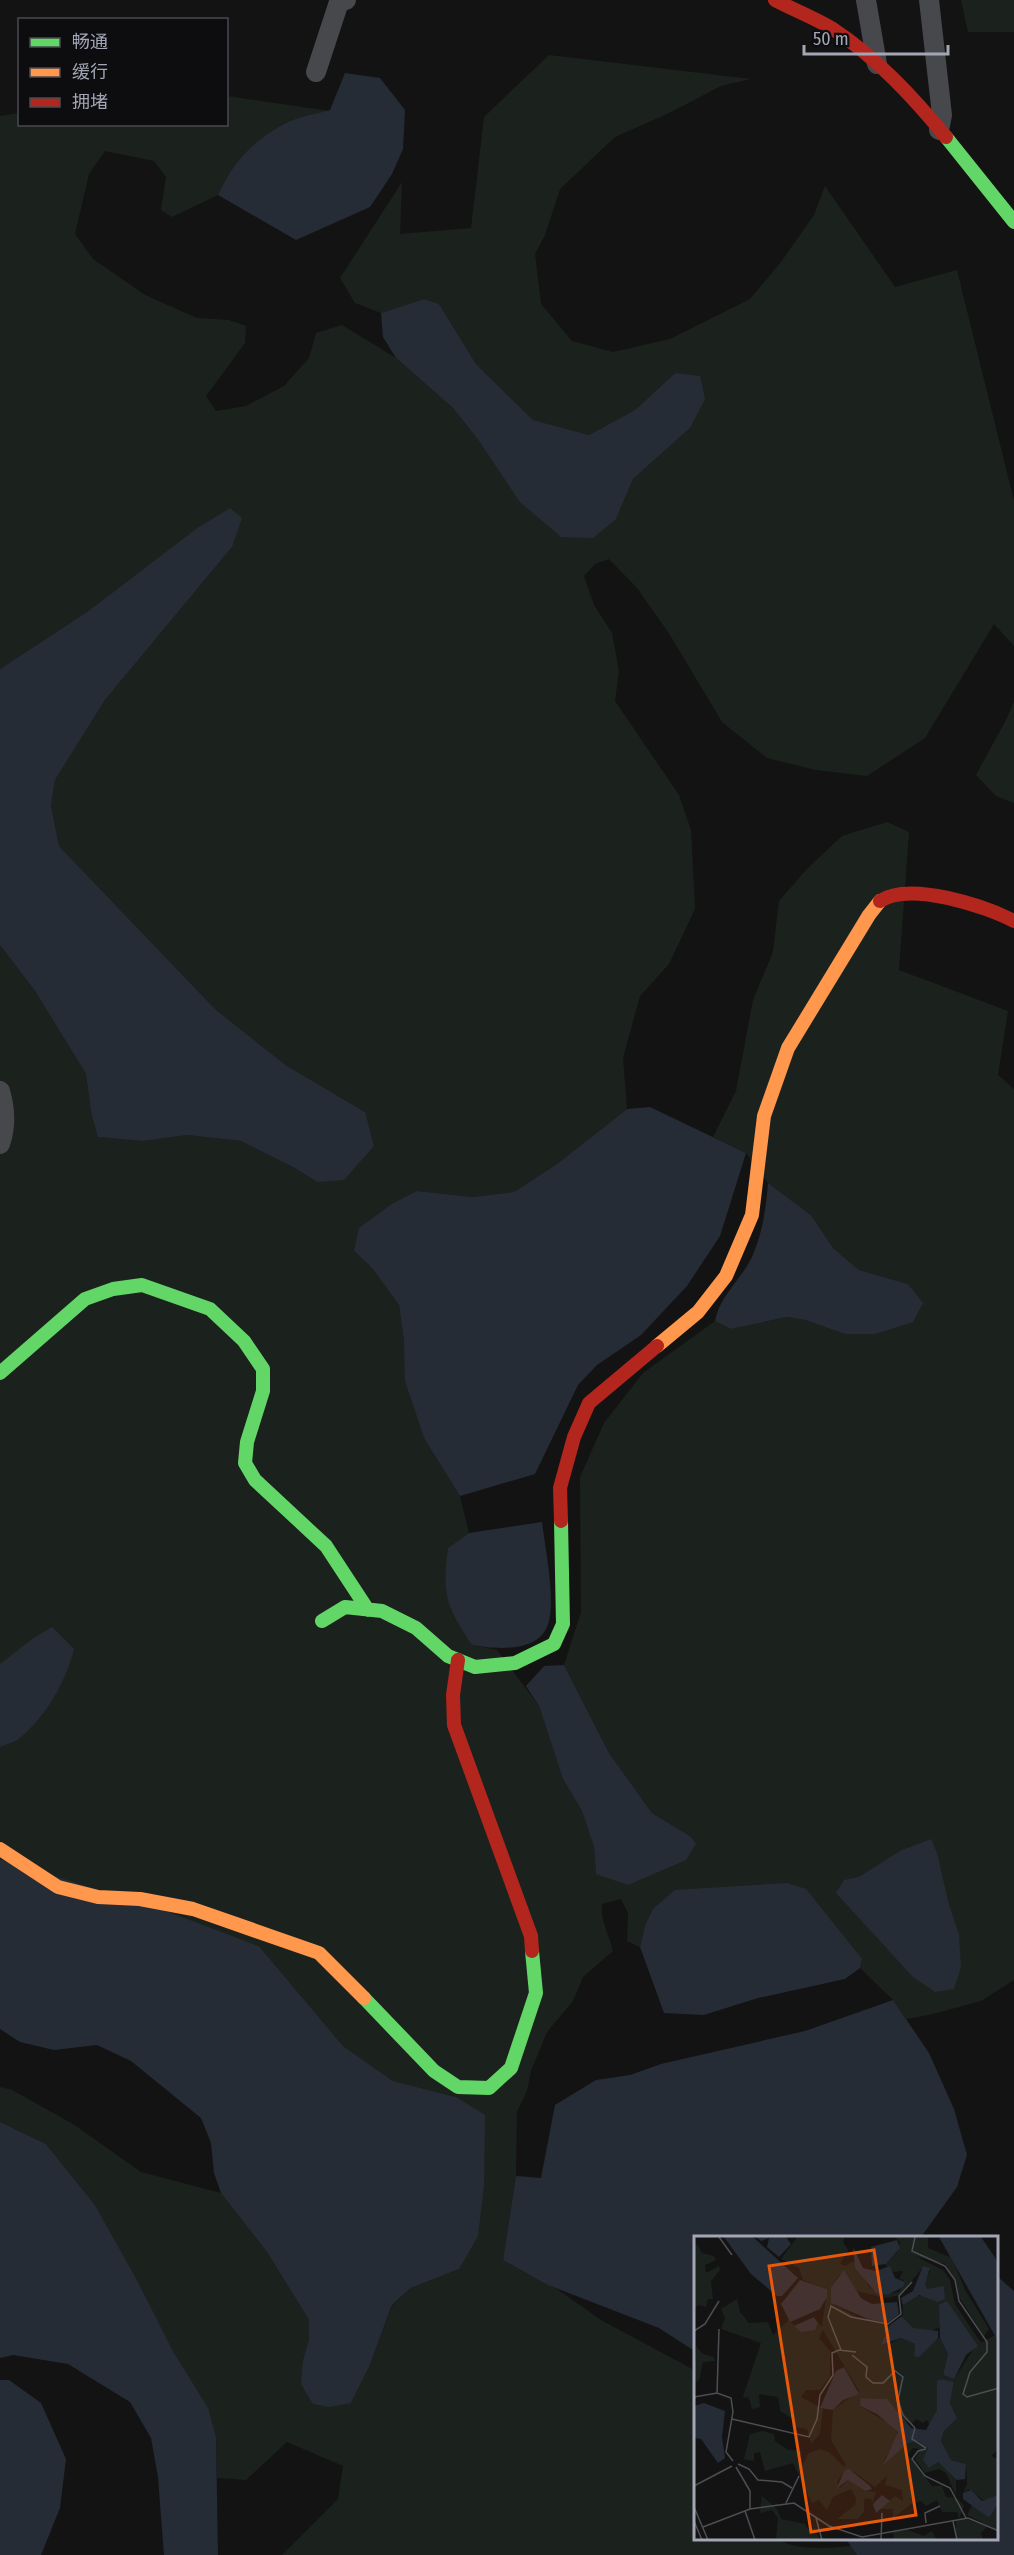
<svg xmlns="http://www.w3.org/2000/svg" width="1014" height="2555" font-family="'Fira Sans Condensed','Noto Sans SC',sans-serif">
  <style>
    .green { fill: #1b221d }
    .water { fill: #262c35 }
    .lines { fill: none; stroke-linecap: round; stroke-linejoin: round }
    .street { stroke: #47484c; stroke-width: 20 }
    .fast { stroke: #63d668; stroke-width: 14 }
    .slow { stroke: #ff974d; stroke-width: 14 }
    .jam { stroke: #b3261e; stroke-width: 14 }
    .inset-road { fill: none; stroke: #4d4e54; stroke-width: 1.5 }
    .view { fill: #e8590c; fill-opacity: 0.15; stroke: #e8590c; stroke-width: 3 }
    .inset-edge { fill: none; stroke: #a3a6b5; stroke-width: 3 }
  </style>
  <rect width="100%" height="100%" fill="#131313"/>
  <path class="green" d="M961 0H1014V32H968Z
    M549 55 751 79 721 86 667 114 615 137 560 189 545 235 535 254 541 304 572 341 613 352 670 339 750 299 781 262 814 215 825 186 895 287 957 270 1014 501V646L994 624 925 738 867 776 816 770 767 758 722 722 670 635 637 588 609 559 595 564 584 576 594 605 612 633 619 671 615 701 679 795 691 830 695 909 669 964 640 996 623 1058 627 1109 557 1164 514 1192 473 1197 417 1191 354 1251 372 1268 399 1305 404 1341 425 1440 460 1496 469 1533 448 1548 472 1645 497 1650 539 1706 563 1779 582 1811 594 1847 596 1874 690 1836 652 1813 609 1753 564 1665 581 1612 580 1477 604 1423 643 1373 715 1321 731 1329 787 1317 805 1320 845 1334 908 1284 859 1270 833 1248 811 1215 768 1183 746 1153 713 1137 736 1091 753 1000 773 952 779 901 806 870 842 836 887 822 909 832 899 970 1008 1011 998 1075 1014 1089V1980L981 2001 933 2014 906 2019 893 2000 860 1968 862 1959 645 1926 640 1947 627 1941 628 1913 621 1899 602 1904C600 1920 609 1934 613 1951L583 1977 573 2001 547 2032 531 2071 527 2091 517 2112 516 2176 503 2260 557 2289 601 2320 696 2371V2538L778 2539C794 2551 832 2548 851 2546L857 2555H282L338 2499 343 2466 287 2442 246 2480 217 2478 216 2437 137 2280 95 2205 46 2144 0 2122V2087L12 2090 73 2124 141 2172 221 2193 267 2252 309 2320V2340L303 2360 351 2403 369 2367 392 2306 411 2288 459 2269 456 2097 393 2081 343 2046 259 1946 0 1859V1747L20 1738 0 1664V945L35 991 86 1074 91 1112 99 1137 143 1141 187 1135 241 1141 293 1167 317 1182 365 1112 287 1066 215 1009 59 846 51 806 55 780 105 700 232 547 230 508 197 528 87 612 0 669V116L19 113 20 124H226L227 96 330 111C317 114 300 116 288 122 254 139 233 161 218 195L172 217 161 210 166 177 154 161 105 151 89 174 75 234 93 259 145 295 197 318 229 320 246 326 245 343 206 396 216 411 246 406 284 386 309 358 316 333 342 325 396 358 453 408 479 441 616 519 633 479 690 428 675 373 635 410 589 435 533 420 476 364 439 304 424 299 381 313 355 303 340 278 402 182 400 234 471 228 484 117Z
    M1014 701V803L996 796 976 775 1007 718Z"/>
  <path class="water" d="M345 73 380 78 405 110 403 149 392 174 370 207 296 240 218 195C233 161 254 139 288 122 300 116 317 114 330 110Z
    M424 299 439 304 476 364 533 420 589 435 635 410 675 373 700 376 705 399 690 428 633 479 616 519 593 538 561 537 520 502 479 441 453 408 396 358 383 337 381 313Z
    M230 508 242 518 232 547 105 700 55 780 51 806 59 846 215 1009 287 1066 365 1112 374 1146 344 1180 317 1182 293 1167 241 1141 187 1135 143 1141 98 1137 91 1112 86 1074 35 991 0 945V669L87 612 197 528Z
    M650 1107 746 1153 720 1236 687 1286 641 1335 597 1365 578 1385 535 1474 460 1496 425 1440 405 1381 404 1341 399 1305 372 1268 354 1251 359 1228 392 1204 417 1191 473 1197 514 1192 557 1164 627 1109Z
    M768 1183 811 1215 833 1248 859 1270 908 1284 923 1303 913 1322 875 1334H845L805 1320 787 1317 731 1329 715 1321C719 1298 739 1281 750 1261 762 1237 766 1209 768 1183Z
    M542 1522C545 1547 557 1605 547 1627 536 1653 494 1649 472 1645 446 1605 442 1596 448 1548L469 1533Z
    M52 1627 74 1649C66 1681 47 1715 21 1737 16 1742 7 1744 0 1747V1664L35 1637Z
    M564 1665 609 1753 652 1813 690 1836 696 1844 686 1860 628 1885 596 1874 594 1847 582 1811 563 1779 539 1706 526 1686 544 1666Z
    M931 1839 937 1853 948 1901 959 1935 961 1967 954 1989 935 1992 913 1977 836 1893 844 1880 859 1877 900 1851Z
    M0 1859 163 1910 259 1946 343 2046 393 2081 456 2097 485 2115 484 2185 478 2236 459 2269 411 2288 392 2305 369 2367 351 2403 329 2407 313 2404 301 2384 303 2360 309 2340V2320L267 2252 221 2193 214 2173 211 2143 201 2118 131 2061 97 2045 54 2050 20 2042 0 2029Z
    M787 1883 806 1889 862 1959 860 1968 845 1979 758 1998 704 2015 664 2013 640 1947 645 1926 653 1909 675 1890Z
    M893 2000 929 2053 954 2109 967 2155 957 2187 921 2237H696V2352L659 2328 548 2285 503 2260 516 2176 541 2178 555 2105 596 2080 630 2075 661 2064 805 2031Z
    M0 2122 46 2144 95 2205 137 2280 174 2353 208 2408 216 2437 218 2555H164L158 2477 151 2438 130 2402 68 2364 13 2355 0 2358Z
    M998 2277 1014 2291V2555H857L846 2539 998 2538Z
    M0 2380H9L41 2403 66 2459 60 2508 41 2555H0Z"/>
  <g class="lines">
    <path class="street" d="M866 0 877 64
      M929 0 942 115 939 130
      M316 72 339 2 346 0
      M0 1091C5 1108 6 1127 0 1144"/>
    <path class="fast" d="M946 137 1014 222
      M0 1373 85 1299 113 1289 142 1285 210 1309 244 1341 263 1369V1391L247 1442 245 1463 255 1480 326 1546 368 1610
      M322 1621 345 1607 382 1611 416 1628 448 1656 475 1667 515 1663 554 1644 563 1624 561 1521
      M364 1998 434 2071 458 2087 489 2088 511 2068 536 1993 532 1951"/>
    <path class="slow" d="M657 1346 698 1312 726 1276 752 1215 764 1116 788 1048 869 915 880 901
      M0 1849 58 1887 98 1897 140 1899 193 1909 319 1953 364 1998"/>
    <path class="jam" d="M775 0C794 10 815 18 833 29 877 58 913 97 946 137
      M880 901C910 881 985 906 1014 921
      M561 1521 560 1488 574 1437 589 1403 657 1346
      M458 1660 453 1695 454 1725 531 1936 532 1951"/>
  </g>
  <g transform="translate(694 2236)">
    <rect width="304" height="304" fill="#131313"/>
    <path d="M103 1H151L149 6 154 14 146 28 152 30 159 25 176 52 188 59 205 56 210 44 205 43 209 35 199 36 191 29 204 15 206 6 201 1H234V12L258 22 271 54 295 93 290 100 265 61 262 45 251 28 221 20 249 34 256 44 261 68 287 107 301 99 304 105V214L297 220 304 223V259L292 266 275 253 269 257 273 248 272 228 257 224 247 205 250 195 263 182 256 167 260 147 247 143 243 146V174L237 192 233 184 229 187 222 183 218 188 209 184 189 163 170 162 166 170 202 192 204 199 189 226 214 207 224 205 234 212 237 231 244 226 262 241V259L252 237 245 233 231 237 221 223 226 213 219 212 214 219 238 250H248L252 261 263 262 270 270 265 283 263 276H248L243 264 232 270 227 265 217 268 199 282V273H186L201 260 209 265 208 254 191 249 193 240 181 251 160 236 150 235 143 246 146 252 154 244H160L172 255 182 256 178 267 177 262 170 263V275L164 283H143L161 269 162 262 157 253 139 261 133 274 125 264 118 267 99 227 71 235 66 216 60 217V225L50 223 56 198 69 195 80 198 81 205 94 214 108 215 104 227 108 230 114 218 125 213 135 216 150 231 152 229 137 204 139 174 165 155 129 94 125 102 136 115V141L126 154H112L107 161 129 173 126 198 117 208 113 193 101 191V184L86 175 84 161 65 158 66 171 58 173 55 162 49 161 67 107 27 93 31 82 27 73 43 63 46 76 55 87 74 86 79 99 95 84 101 90 123 91 124 87 128 91 133 53 109 44 105 32 87 23ZM229 31 236 35 230 48 233 53H251L249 60H219L209 69V81L219 92 237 95 248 90 245 69 255 68 279 114 260 143 249 139 254 118 246 102 240 103 227 119 220 117 221 108 207 102 192 110 196 94 194 87 163 81 140 69 137 51 145 39 152 36V43L163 55 193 62 206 59ZM3 8 8 17 20 20 22 24 11 29 12 37 25 30 26 34 17 45 19 63H14L12 71 4 69 0 74V10ZM2 110 9 118 20 121 21 125 9 126 5 144 0 147ZM68 260 83 273 87 283 111 288 114 293 121 292 125 302 82 304 84 282 78 274 66 277ZM304 268V294L273 279 278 269 295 282ZM273 283 293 291 287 297 289 304H262V285ZM214 294 230 300 238 295 243 304H200L199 295Z" fill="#1b221d" fill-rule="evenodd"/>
    <path d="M30 1H59L104 42 88 60H83L57 38ZM62 1H92L97 8 85 21 73 11 75 2 67 5ZM245 1H287L304 26V105ZM203 4 206 12 192 28 178 30 177 11ZM159 11 169 32 182 35 196 30 201 42 211 46 209 51 193 59 182 57 161 32ZM229 30 236 32 231 48 233 53 250 50 251 63 244 66 225 59 209 69 207 62 219 55ZM150 34 167 62 178 68 203 66 205 78 194 87 174 83 137 67V51ZM106 44 133 53V61L126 73 96 86 87 68ZM253 65 284 110 272 119 260 143 249 139 254 118 246 102 245 69ZM208 80 219 92 244 95V102L225 121 220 120 221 108 207 102 187 109 196 89ZM120 81 124 87 121 94 107 96 100 90ZM150 131 165 158 149 164 139 174 126 172 142 135ZM247 143 260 146 256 167 263 182 250 195 247 205 257 224 272 228 271 243 263 244 244 226 235 232 229 224 234 212 224 205 214 207 189 229 204 196 183 178 166 170 167 162 193 163 217 192 232 194 243 174V145ZM10 167 31 175 28 201 31 222 24 227 7 203 0 202V170ZM155 233 175 249 178 253 172 255 154 244 143 252 150 235ZM277 254 288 265 304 259V268L295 282 269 263V257ZM188 259 196 265 182 277 179 268Z" fill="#262c35"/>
    <path class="inset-road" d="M25 1 38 19M221 1 218 15 251 30 261 44 265 65 293 106V116L276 136 269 158 273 161 305 152M0 95 11 88 25 65M147 114 134 81 137 70 157 81 194 88 207 78 205 60 218 46M158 119 173 131 172 141 179 147H189L201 135 209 141 204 164 209 179 221 192M23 157 25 93M0 161 23 157 37 162 39 176 32 216 39 225M38 183 115 201 123 183 126 159 139 139 138 117 145 114 162 116M221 192 218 203 232 212M232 213 224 215 218 223 231 240 256 252 272 282M44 228 55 233 64 244 88 246 98 252M42 231 56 255V273M0 250 38 230M92 267 105 240M0 271 14 304M51 275 61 304M122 282 128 304M0 285 8 304M259 285 263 304M232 287 231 277 246 270M9 291 56 273 100 267 135 290 168 301 274 282 305 295M187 304 188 277"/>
    <path class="view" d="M180 14 222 279 117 296 75 30Z"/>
    <rect width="304" height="304" class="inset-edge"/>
  </g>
  <rect x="18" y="18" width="210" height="108" fill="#0d0d0f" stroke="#494a51" stroke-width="1.5"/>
  <rect x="30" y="38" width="30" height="9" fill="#63d668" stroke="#494a51" stroke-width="1.5"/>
  <text x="72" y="48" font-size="18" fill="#a3a6b5">畅通</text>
  <rect x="30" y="68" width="30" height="9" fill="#ff974d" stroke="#494a51" stroke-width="1.5"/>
  <text x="72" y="78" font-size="18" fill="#a3a6b5">缓行</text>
  <rect x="30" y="98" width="30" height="9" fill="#b3261e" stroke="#494a51" stroke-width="1.5"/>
  <text x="72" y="108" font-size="18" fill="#a3a6b5">拥堵</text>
  <path d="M804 45v9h144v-9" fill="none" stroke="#a3a6b5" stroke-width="3"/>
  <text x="813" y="45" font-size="18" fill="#a3a6b5" stroke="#0d0d0f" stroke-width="4.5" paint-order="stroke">50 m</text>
</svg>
